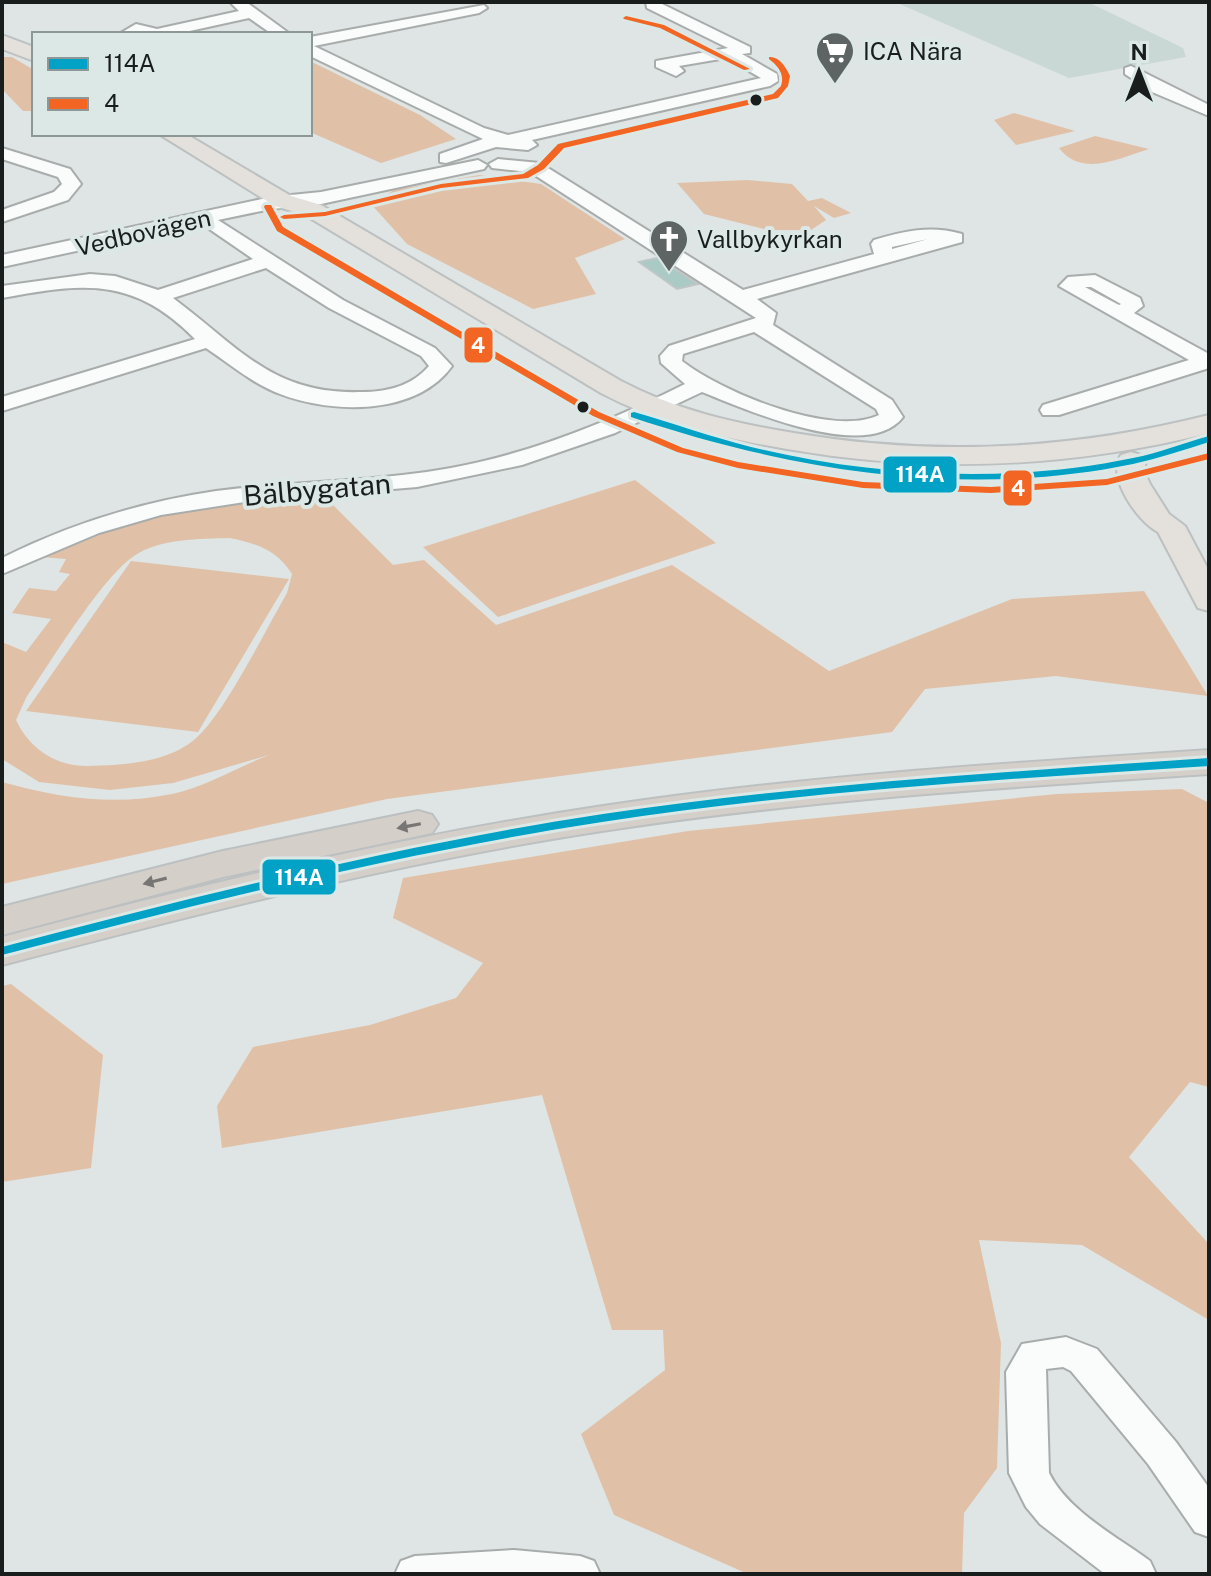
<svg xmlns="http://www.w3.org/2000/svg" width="1211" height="1576" font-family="'Public Sans',sans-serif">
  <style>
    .built { fill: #cad8d5 }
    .green { fill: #e0c1a7; fill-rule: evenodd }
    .building { fill: #aacac6; stroke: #c0c6c5; stroke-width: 2 }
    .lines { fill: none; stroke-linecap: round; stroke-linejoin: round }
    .minor-casing { stroke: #a8adac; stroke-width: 4 }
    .major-casing { stroke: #bcc0c0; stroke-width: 4 }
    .highway-casing { stroke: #bcc0c0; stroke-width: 4 }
    .minor { fill: #fafbfb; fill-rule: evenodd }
    .major { fill: #e4e1dd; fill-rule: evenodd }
    .highway { fill: #d5cfca; fill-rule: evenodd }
    .bus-1-casing { stroke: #dbe8e6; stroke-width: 6 }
    .bus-2-casing { stroke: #dbe8e6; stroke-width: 6 }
    .bus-1 { fill: #01a2c5; fill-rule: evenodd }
    .bus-2 { fill: #f26522; fill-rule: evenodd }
    .oneway { fill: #777674 }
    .bus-dot { fill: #191e1d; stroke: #dbe8e6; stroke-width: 3 }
    .labels { text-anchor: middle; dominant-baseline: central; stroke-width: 8; stroke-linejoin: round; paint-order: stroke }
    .far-poi-label { font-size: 24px; fill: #191e1d; stroke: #dbe8e6; text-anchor: start }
    .far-street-label { font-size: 24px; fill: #191e1d; stroke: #dbe8e6 }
    .street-label { font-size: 28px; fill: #191e1d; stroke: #dbe8e6 }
    .line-badge { stroke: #dbe8e6; stroke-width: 3 }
    .badge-label { font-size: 22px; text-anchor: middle; font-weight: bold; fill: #fff }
  </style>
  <rect width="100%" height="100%" fill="#dee5e4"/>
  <path class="built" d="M895 2H1088L1183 48 1186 57 1069 78Z"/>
  <path class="green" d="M2 57H12L34 70V111H23L2 89Z
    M310 61 420 115 456 139 381 163 310 132Z
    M1014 113 1075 131 1016 145 994 120Z
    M1095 136 1149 149C1120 158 1082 178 1059 148Z
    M479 175 541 184 625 239 575 258 596 294 533 309 407 244 371 204 394 190Z
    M747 180 792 184 808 201 822 198 851 213 834 218 814 206 826 220 811 230H768L704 214 677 183Z
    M635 480 716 543 498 617 423 547Z
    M328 494 334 506 393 565 424 560 496 625 672 565 829 671 1012 599 1144 591 1208 696 1056 676 925 689 892 732 387 799 2 884V782C59 798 113 806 172 794 205 787 238 767 269 755L173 783 110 790 39 782 2 759V642L26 652 51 619 12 613 29 588 56 591 70 574 59 572 66 559 40 557C137 511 222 502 328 494ZM230 538C257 544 276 549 292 574L287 593C266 629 224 715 195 739 167 763 124 765 89 766 56 767 29 748 16 720L26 698C50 663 102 577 134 556 161 538 199 539 230 538Z
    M131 561 289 579 198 732 26 711Z
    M1182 789 1209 803V1087L1190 1082 1129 1157 1209 1244V1320L1082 1245 979 1240 1001 1343 997 1468 964 1513 962 1574H748L614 1515 581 1434 665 1370 663 1330H612L542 1095 222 1148 217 1106 253 1047 370 1025 456 998 483 963 393 918 403 878 688 831 1057 794Z
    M11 984 103 1055 91 1168 2 1182V986Z"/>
  <path class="building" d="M657 258 698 284 677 289 639 262Z"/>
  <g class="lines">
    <g class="minor-casing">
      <path id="minor" d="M230 2H246L290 34H272L249 18 176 34H119L136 24 157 29 239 11Z
        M646 2H658L750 47V53L742 54 777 74 778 81 770 86 532 140 537 145 528 150 496 147 446 163 440 162V154L483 139 310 56V37L484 5 487 8 479 13 314 46 484 128 508 135 761 78 726 58 679 66 684 71 676 76 656 67V61L728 48 647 8Z
        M1131 66 1209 105V116L1152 92 1125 74V68Z
        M2 148 70 169 81 184 68 200 2 222V210L54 192 62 184 58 177 2 159Z
        M498 159 540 163 743 290 874 254 871 244 874 240C905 231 930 225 962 234V242L757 299 776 313 773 325 892 400 903 417C867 464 745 409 702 392L615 433 522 465 417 487 251 501 161 515 99 533 2 574V558C70 524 141 502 216 491 294 481 374 482 451 468 533 453 611 421 685 384L661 363 660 356 669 346 756 318 530 172 492 168 489 164ZM928 239 892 249V247ZM754 332 876 409 879 415C831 438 722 392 682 361L683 354Z
        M478 160 487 165 484 169 321 204 271 209 218 220 343 300 435 348 452 366C416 416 332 414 280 394 253 384 230 364 206 348L2 411V397L195 339C133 276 83 283 2 298V286L90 274 115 276 158 290 253 259 202 224 2 267V255L271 197 321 192ZM266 268 329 308 421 356 429 366C412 386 387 392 362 392 272 395 239 347 173 298Z
        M1095 275 1140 298 1143 306 1134 313 1209 354V368L1059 415H1043L1040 410 1043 405 1189 360 1059 286 1068 277ZM1085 287H1091L1121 304 1119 305Z
        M1066 1337 1097 1349 1176 1442 1209 1488V1537L1195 1532 1148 1464 1071 1371 1063 1367 1046 1369 1049 1473C1068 1511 1116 1536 1150 1561L1156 1574H1105L1040 1524 1026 1507 1009 1473 1006 1372 1022 1344Z
        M514 1550 580 1556 594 1561 600 1574H395L401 1561 415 1556Z"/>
    </g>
    <g class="major-casing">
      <path id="major" d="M2 35 34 47V61L2 49Z
        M159 134H186L291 196 321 205 621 381C676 410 733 423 794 433 934 457 1071 450 1209 415V433C1068 468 930 474 787 449 722 438 660 424 601 393L305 215 275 206Z
        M1131 452 1141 455 1146 461 1144 471 1150 484 1169 514 1185 526 1209 571V611L1198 608 1158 532C1137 521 1106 476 1121 455Z"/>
    </g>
    <g class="highway-casing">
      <path id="highway" d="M1209 750V774C1006 787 803 800 602 831 399 862 200 913 2 965V937C201 885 400 836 603 806 804 776 1007 763 1209 750Z
        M418 811 432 815 438 824 432 833 223 877 2 935V907L223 851Z"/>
    </g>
    <use href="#minor" class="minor"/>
    <use href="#major" class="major"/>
    <use href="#highway" class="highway"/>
    <g class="bus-1-casing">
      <path id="bus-1" d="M634 412C673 423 711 437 751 447 874 477 1008 484 1133 458 1159 453 1183 443 1209 436V442C1184 450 1159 458 1133 464 963 499 793 471 631 417V413Z
        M1209 758V766C1006 779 803 791 602 822 400 853 200 903 2 955V947C200 895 400 845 603 814 803 784 1007 772 1209 758Z"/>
    </g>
    <g class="bus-2-casing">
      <path id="bus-2" d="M626 16 664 25 750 69 744 70 660 28 624 19 623 18Z
        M769 57C779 56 786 67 790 76L788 86 778 98 564 148 544 169 528 178 441 188 325 216 284 219 280 217 284 215 325 212 441 184 523 174 538 165 558 144 773 94 781 86C785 74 778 66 769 59Z
        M265 205H271L283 227 599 412 683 448 738 462 863 482 991 487 1107 479 1209 453V459L1107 485 991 493 863 488 738 468 677 452 593 416 277 231 264 207Z"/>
    </g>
    <use href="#bus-1" class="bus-1"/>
    <use href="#bus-2" class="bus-2"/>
  </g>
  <defs><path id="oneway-solid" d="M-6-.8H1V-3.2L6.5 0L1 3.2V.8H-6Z" transform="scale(2)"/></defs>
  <g class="oneway">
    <use href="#oneway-solid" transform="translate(409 826) rotate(169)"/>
    <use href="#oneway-solid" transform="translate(155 881) rotate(166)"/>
  </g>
  <defs>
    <g id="supermarket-pin" transform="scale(2)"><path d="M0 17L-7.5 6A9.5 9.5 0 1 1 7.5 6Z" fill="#5e6463" stroke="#dbe8e6"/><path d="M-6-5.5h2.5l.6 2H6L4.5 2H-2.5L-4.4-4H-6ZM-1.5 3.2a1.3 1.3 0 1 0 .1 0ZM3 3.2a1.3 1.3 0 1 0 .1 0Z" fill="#fff"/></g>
    <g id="church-pin" transform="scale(2)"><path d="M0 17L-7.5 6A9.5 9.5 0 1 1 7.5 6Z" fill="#5e6463" stroke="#dbe8e6"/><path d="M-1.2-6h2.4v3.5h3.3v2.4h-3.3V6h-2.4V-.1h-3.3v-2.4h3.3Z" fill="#fff"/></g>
  </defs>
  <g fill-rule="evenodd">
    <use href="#supermarket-pin" x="835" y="51"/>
    <use href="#church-pin" x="669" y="239"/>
  </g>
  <g class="bus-dot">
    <circle cx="756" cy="100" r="7"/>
    <circle cx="583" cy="407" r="7"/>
  </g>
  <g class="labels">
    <g class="far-poi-label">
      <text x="863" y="51">ICA Nära</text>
      <text x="697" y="239">Vallbykyrkan</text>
    </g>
    <g class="far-street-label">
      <text transform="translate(143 232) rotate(-13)">Vedbovägen</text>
    </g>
    <g class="street-label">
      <text transform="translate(317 489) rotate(-5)">Bälbygatan</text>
    </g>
  </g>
  <g class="line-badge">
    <rect x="463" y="326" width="31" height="38" rx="8" fill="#f26522"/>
    <rect x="882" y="455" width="76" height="39" rx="8" fill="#01a2c5"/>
    <rect x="1002" y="469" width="31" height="38" rx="8" fill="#f26522"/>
    <rect x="261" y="858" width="76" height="38" rx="8" fill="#01a2c5"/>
  </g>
  <g class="badge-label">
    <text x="478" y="353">4</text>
    <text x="920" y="482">114A</text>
    <text x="1018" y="496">4</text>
    <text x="299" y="885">114A</text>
  </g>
  <rect width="1211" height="1576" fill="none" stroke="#191e1d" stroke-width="8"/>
  <rect x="32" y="32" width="280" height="104" fill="#dbe8e6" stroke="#8d9796" stroke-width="2"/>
  <rect x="48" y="58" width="40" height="12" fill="#01a2c5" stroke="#8d9796" stroke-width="2"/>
  <text x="104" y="72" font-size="24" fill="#191e1d">114A</text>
  <rect x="48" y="98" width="40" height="12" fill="#f26522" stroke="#8d9796" stroke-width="2"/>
  <text x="104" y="112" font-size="24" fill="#191e1d">4</text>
  <g transform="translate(1139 72)" stroke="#dbe8e6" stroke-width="6" paint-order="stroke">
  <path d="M0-6L14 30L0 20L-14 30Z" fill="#191e1d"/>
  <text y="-12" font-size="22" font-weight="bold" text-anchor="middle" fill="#191e1d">N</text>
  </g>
</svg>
